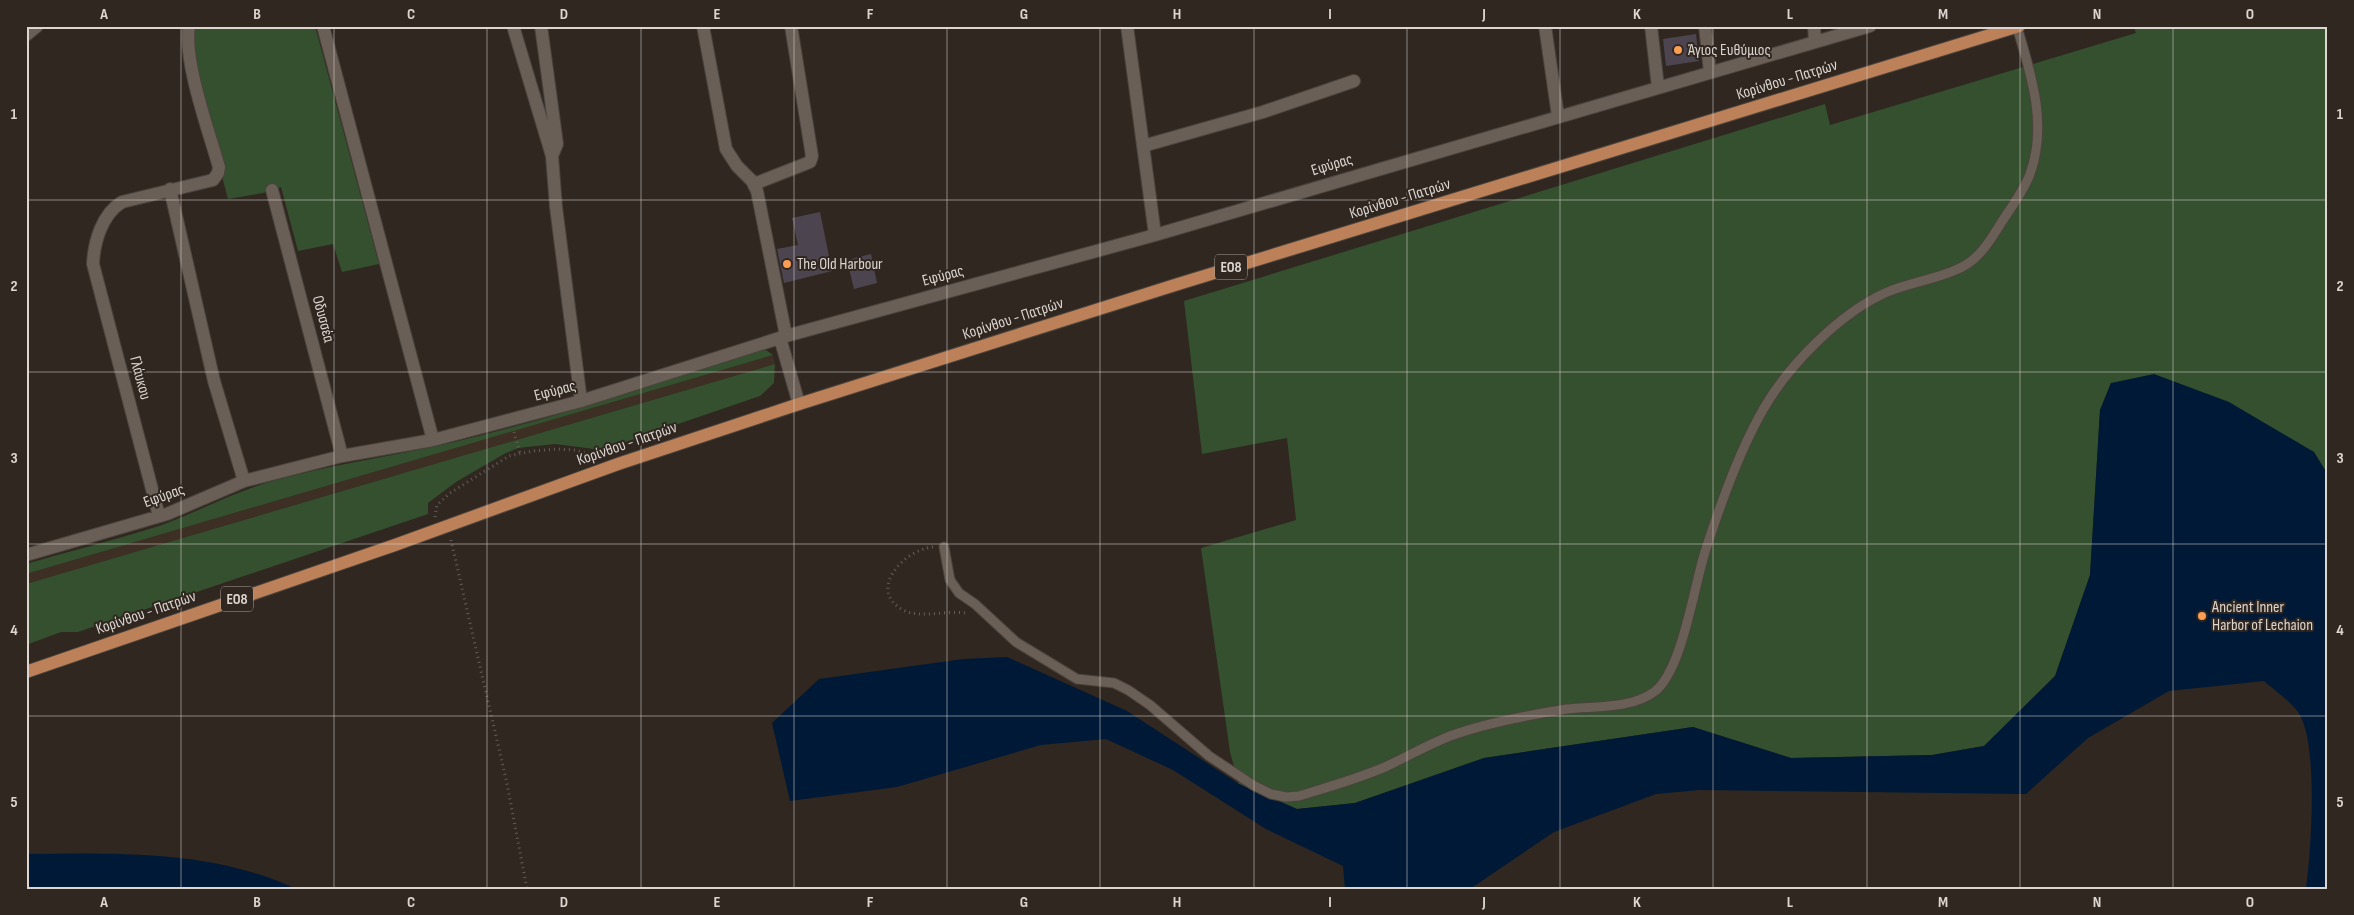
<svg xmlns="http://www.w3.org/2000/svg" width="2354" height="915" font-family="'Sofia Sans Condensed',sans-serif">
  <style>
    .built { fill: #3e2f24 }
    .green { fill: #34502e }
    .water { fill: #001936 }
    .building { fill: #4c4550 }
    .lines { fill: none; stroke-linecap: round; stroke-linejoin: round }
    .lane-casing { stroke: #4b433d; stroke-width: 11 }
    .street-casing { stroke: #4b433d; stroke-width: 14 }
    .secondary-casing { stroke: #4b433d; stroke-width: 14 }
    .primary-casing { stroke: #4b433d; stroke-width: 14 }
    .path { stroke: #665e57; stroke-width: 3; stroke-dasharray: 1 4; stroke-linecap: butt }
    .lane { stroke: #6a5f56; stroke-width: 9 }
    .street { stroke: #6a5f56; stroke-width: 12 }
    .secondary { stroke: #6a5f56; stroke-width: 12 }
    .primary { stroke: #bc8158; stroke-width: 12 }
    .grid { fill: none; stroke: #dcd5d0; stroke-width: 1; stroke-opacity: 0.55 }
    .poi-dot { fill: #fc9d54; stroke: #302720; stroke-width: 2 }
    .labels { text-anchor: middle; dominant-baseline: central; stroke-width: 4; stroke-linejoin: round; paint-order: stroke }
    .shield { fill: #302720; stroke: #a8a19b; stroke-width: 1 }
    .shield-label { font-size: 15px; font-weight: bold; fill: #dcd5d0 }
    .poi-label { font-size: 16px; fill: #dcd5d0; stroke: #302720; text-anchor: start }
    .street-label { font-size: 16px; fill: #dcd5d0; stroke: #302720 }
    .neatline { fill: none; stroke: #dcd5d0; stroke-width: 2 }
    .grid-label { font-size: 16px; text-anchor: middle; font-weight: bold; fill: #dcd5d0 }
  </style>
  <rect width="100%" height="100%" fill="#302720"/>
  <path class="built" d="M773 355 775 364 26 584V574Z"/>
  <path class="green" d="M190 26H315L379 264 342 272 333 244 298 251 281 187 263 193 228 199 189 51Z
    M2133 26H2328V475L2314 452 2111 383 2100 410 2090 575 2055 676 1984 746 1932 755 1791 758 1693 727 1484 758 1355 803 1297 809 1239 784 1230 752 1201 548 1296 520 1287 438 1202 454 1184 301 1825 104 1830 125 2136 33Z
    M766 350 773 355 26 574V564C70 551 115 540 159 526 198 512 235 491 276 480 330 465 386 457 441 445 547 421 652 385 756 351Z
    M775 364 774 383 760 396 602 450 555 444 518 448 504 454 456 482 428 503V514L78 632H61L26 645V584Z"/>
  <path class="water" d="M2154 374 2229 402 2314 452 2328 475V889H2306C2311 852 2319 741 2298 712 2289 700 2274 690 2264 681L2169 691 2088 738 2026 794 1700 790 1656 794 1554 832 1470 889H1345L1343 866 1266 829 1173 770 1106 739 1041 745 897 787 790 801 772 723 819 679 963 659 1007 657 1127 711 1239 784 1297 809 1355 803 1484 758 1693 727 1791 758 1932 755 1984 746 2055 676 2090 575 2100 410 2111 383Z
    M26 854C116 853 214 850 296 889H26Z"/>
  <path class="building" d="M1696 34 1699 61 1666 66 1663 39Z
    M820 212 832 271 784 283 777 249 798 245 792 218Z
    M871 254 877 283 854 289 847 260Z"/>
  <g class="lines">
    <g class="lane-casing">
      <path id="lane" d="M944 547 950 580 959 593 975 604 1016 642 1077 679 1114 683 1128 690 1150 705 1209 756 1253 785 1271 794 1286 797 1299 796C1328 787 1357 779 1385 767 1407 757 1427 745 1450 736 1486 723 1528 715 1567 709 1594 706 1631 709 1654 692 1682 672 1694 586 1705 552 1720 505 1739 451 1764 408 1789 365 1839 314 1885 293 1910 282 1940 279 1964 266 1982 256 1992 237 2003 220 2012 206 2024 190 2030 174 2048 125 2031 74 2017 27"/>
    </g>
    <g class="street-casing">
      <path id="street" d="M323 26 433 440
        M513 26 552 156
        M541 26 557 144 552 156 556 207 581 401
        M703 26 726 149 737 166 752 181 757 191 786 336
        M1127 26 1155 235
        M1545 26 1558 116
        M1651 26 1658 87
        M1705 26 1710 72
        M1814 26 1815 42
        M1143 146 1263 112 1354 81
        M754 184 810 162 812 156 791 26
        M170 189 214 381 244 481
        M272 190 342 456
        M780 338 799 404
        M159 516 93 264C94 242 102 214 122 202L213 180 218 173 219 167C209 132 183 60 189 26
        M26 555 167 514 244 481 342 456 433 440 581 401 786 336 1155 235 1870 26"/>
    </g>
    <g class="secondary-casing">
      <path id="secondary" d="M26 35 37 26"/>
    </g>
    <g class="primary-casing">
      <path id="primary" d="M26 672 395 545 618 464 799 404 1175 285 2019 26"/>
    </g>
    <path class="path" d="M514 432 520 453
      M435 517 437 505 450 493 509 456 533 451 557 449 575 450 594 456
      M451 540 507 784 527 889
      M933 547C905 549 866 590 903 610 921 619 946 610 965 613"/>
    <use href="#lane" class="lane"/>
    <use href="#street" class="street"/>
    <use href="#secondary" class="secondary"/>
    <use href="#primary" class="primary"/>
  </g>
  <path class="grid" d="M181 26V889M334 26V889M487 26V889M641 26V889M794 26V889M947 26V889M1100 26V889M1254 26V889M1407 26V889M1560 26V889M1713 26V889M1867 26V889M2020 26V889M2173 26V889M26 200H2328M26 372H2328M26 544H2328M26 716H2328"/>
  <g class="poi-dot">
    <circle cx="1678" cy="50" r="5"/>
    <circle cx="787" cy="264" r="5"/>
    <circle cx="2202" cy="616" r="5"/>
  </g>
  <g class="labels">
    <g class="shield">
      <rect x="1215" y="254.5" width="32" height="25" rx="4"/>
      <rect x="221" y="586.5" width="32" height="25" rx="4"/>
    </g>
    <g class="shield-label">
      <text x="1231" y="267">ΕΟ8</text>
      <text x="237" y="599">ΕΟ8</text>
    </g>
    <g class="poi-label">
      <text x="1688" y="50">Άγιος Ευθύμιος</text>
      <text x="797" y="264">The Old Harbour</text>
      <text x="2212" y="607">Ancient Inner<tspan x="2212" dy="18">Harbor of Lechaion</tspan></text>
    </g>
    <g class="street-label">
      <text transform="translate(1787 80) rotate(-17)">Κορίνθου - Πατρών</text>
      <text transform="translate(1332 165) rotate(-17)">Εφύρας</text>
      <text transform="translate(1400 199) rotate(-17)">Κορίνθου - Πατρών</text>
      <text transform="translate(943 276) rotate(-15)">Εφύρας</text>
      <text transform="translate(323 319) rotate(75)">Οδυσσέα</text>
      <text transform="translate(1013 319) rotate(-18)">Κορίνθου - Πατρών</text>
      <text transform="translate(140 378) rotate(75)">Γλάυκου</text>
      <text transform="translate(555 391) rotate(-15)">Εφύρας</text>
      <text transform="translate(627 444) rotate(-19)">Κορίνθου - Πατρών</text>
      <text transform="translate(164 496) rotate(-20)">Εφύρας</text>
      <text transform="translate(146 613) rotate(-19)">Κορίνθου - Πατρών</text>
    </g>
  </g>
  <rect width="2354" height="915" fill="none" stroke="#302720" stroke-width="55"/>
  <rect x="28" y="28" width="2298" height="860" class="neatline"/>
  <g class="grid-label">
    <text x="104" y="19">A</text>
    <text x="257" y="19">B</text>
    <text x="411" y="19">C</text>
    <text x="564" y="19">D</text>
    <text x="717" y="19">E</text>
    <text x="870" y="19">F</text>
    <text x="1024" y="19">G</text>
    <text x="1177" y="19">H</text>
    <text x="1330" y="19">I</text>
    <text x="1484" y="19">J</text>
    <text x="1637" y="19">K</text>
    <text x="1790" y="19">L</text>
    <text x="1943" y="19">M</text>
    <text x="2097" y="19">N</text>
    <text x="2250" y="19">O</text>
    <text x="14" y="119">1</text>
    <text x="2340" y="119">1</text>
    <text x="14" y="291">2</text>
    <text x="2340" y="291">2</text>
    <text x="14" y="463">3</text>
    <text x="2340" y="463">3</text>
    <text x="14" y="635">4</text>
    <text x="2340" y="635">4</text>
    <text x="14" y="807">5</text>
    <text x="2340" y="807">5</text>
    <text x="104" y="907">A</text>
    <text x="257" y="907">B</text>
    <text x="411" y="907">C</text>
    <text x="564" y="907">D</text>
    <text x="717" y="907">E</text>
    <text x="870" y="907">F</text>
    <text x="1024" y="907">G</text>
    <text x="1177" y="907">H</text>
    <text x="1330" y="907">I</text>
    <text x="1484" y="907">J</text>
    <text x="1637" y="907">K</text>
    <text x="1790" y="907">L</text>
    <text x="1943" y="907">M</text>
    <text x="2097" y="907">N</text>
    <text x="2250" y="907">O</text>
  </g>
</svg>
